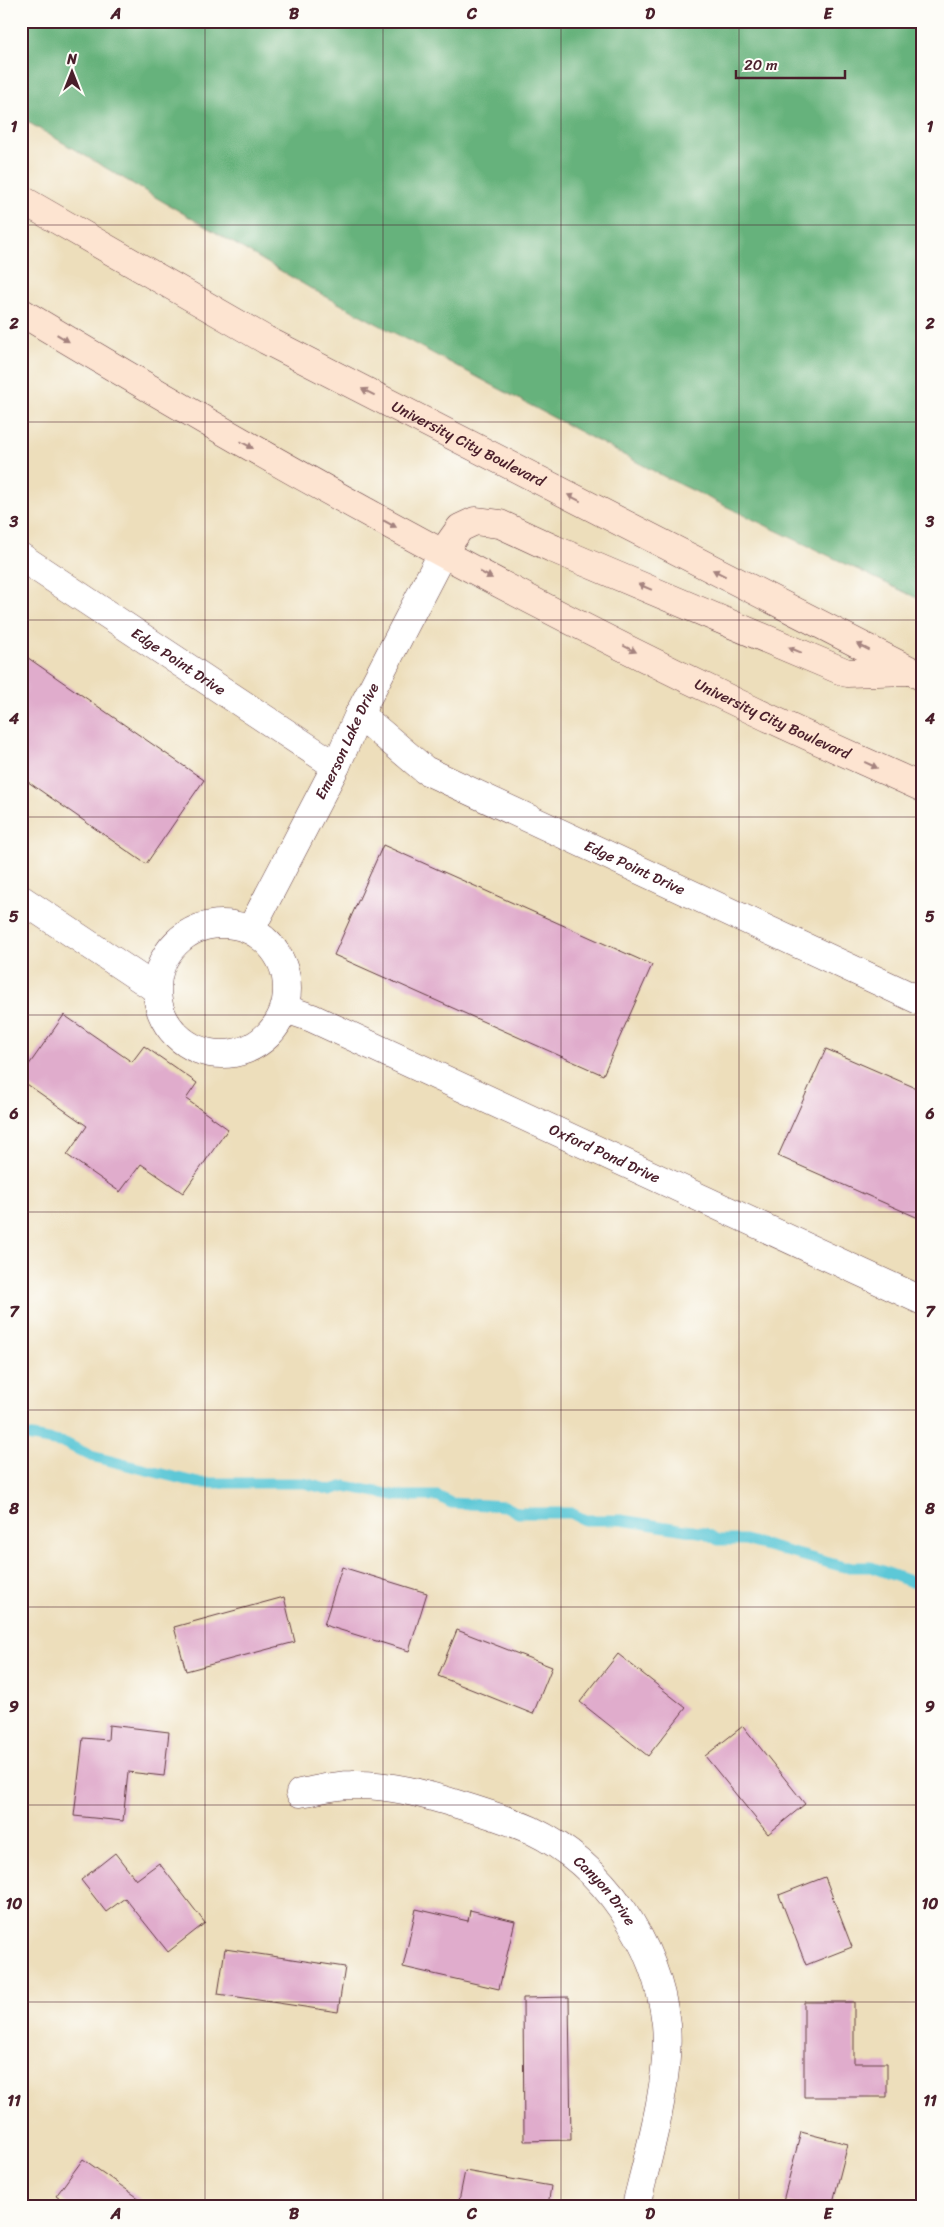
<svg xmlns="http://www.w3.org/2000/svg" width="944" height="2227" font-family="Sriracha,sans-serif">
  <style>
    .forest { fill: #66b27c; stroke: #586854 }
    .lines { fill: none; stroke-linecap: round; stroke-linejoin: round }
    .stream { stroke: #5dc8d7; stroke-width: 11 }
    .building { fill: #e0accc }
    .minor-casing { stroke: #623c41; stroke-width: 29 }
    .secondary-casing { stroke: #623c41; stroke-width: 29 }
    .minor { stroke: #fff; stroke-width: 28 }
    .secondary { stroke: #fde4d1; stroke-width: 28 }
    .oneway { fill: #a4827e }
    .grid { fill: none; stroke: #4a1f2b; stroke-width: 1; stroke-opacity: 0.55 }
    .labels { text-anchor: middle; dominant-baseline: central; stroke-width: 4.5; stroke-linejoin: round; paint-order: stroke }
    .street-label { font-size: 15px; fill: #4a1f2b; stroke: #fdfcf7 }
    .neatline { fill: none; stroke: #4a1f2b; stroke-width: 2 }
    .grid-label { font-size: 16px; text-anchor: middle; font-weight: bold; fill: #4a1f2b }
  </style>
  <rect width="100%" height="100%" fill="#fdfcf7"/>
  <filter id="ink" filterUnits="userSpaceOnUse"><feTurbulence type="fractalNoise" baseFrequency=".02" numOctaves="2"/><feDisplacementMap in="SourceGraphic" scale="10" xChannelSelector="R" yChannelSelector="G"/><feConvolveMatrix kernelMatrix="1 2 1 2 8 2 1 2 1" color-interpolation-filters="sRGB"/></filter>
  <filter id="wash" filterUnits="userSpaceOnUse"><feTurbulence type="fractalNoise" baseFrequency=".0096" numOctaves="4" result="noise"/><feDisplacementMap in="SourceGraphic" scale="20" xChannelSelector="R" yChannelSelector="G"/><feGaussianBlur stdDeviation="1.12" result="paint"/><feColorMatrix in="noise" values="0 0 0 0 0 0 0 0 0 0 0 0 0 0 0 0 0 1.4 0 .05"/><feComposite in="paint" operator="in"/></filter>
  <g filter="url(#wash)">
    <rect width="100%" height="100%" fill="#eddebb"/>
    <path class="forest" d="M21 21H923V601L665 477 310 288 21 118Z"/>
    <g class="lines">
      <path class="stream" d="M21 1435 65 1443 91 1456 198 1483H304L331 1490 345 1486 398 1496H438L451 1503 505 1506 518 1513H571L585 1520H621L705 1533 718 1540H745L844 1567H871L923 1586"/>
    </g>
    <g id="blocks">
      <path class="building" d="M21 653 204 780 146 864 21 777Z
        M383 845 652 965 603 1075 334 955Z
        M64 1015 132 1062 144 1046 197 1083 186 1099 228 1129 183 1193 141 1164 120 1192 67 1155 87 1126 21 1080V1076Z
        M826 1049 923 1091V1220L778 1156Z
        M342 1567 427 1593 409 1651 324 1625Z
        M284 1597 295 1642 186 1671 174 1627Z
        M457 1630 552 1667 533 1714 438 1676Z
        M618 1654 686 1708 648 1756 580 1702Z
        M109 1725 169 1732 164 1776 128 1772 123 1821 74 1816 83 1738 108 1740Z
        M743 1726 805 1804 768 1834 705 1756Z
        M115 1853 136 1880 159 1863 205 1923 168 1952 125 1898 106 1912 81 1880Z
        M825 1877 852 1947 806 1965 779 1895Z
        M416 1909 468 1921 470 1910 515 1921 499 1989 403 1967Z
        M225 1949 345 1967 338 2012 218 1994Z
        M569 1997 571 2140 524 2141 523 1998Z
        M804 2002H854V2063H887V2097H804Z
        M801 2132 848 2144 832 2206H803L783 2201Z
        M83 2159 140 2199 136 2206H70L56 2196Z
        M465 2171 551 2186 548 2206H458Z"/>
    </g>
  </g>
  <g filter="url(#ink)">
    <use href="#blocks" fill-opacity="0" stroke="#623c41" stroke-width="1"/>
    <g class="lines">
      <g class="minor-casing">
        <g id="minor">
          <path id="s1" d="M21 557 336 766"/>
          <path id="s2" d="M359 714 425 770 923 1002"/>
          <path d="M21 899 156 989"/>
          <circle cx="222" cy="989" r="65"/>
          <path id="s3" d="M251 929 336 766 359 714 443 552"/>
          <path id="s4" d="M286 1009 312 1018 923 1301"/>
          <path id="s5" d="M300 1793C317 1790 335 1785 352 1785 389 1784 425 1794 460 1805 483 1812 508 1820 531 1830 604 1865 657 1943 666 2024 671 2078 649 2152 636 2206"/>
        </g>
      </g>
      <g class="secondary-casing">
        <g id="secondary">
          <path id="s6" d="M21 199 266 340 923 677"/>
          <path id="s7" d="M21 312C257 454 497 589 746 707 804 735 864 761 923 788"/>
          <path d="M443 552 460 528 475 521 500 524 554 549 847 673 908 671"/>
        </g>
      </g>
      <use href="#minor" class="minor"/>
      <use href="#secondary" class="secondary"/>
    </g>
    <defs><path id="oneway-solid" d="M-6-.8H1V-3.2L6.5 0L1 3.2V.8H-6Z" transform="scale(1.25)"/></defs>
    <g class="oneway">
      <use href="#oneway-solid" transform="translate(63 338) rotate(31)"/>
      <use href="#oneway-solid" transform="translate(368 392) rotate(-153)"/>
      <use href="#oneway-solid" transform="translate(247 445) rotate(29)"/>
      <use href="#oneway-solid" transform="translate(574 498) rotate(-153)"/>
      <use href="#oneway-solid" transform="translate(390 524) rotate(28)"/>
      <use href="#oneway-solid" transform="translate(719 573) rotate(-153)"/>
      <use href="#oneway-solid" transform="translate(486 575) rotate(28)"/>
      <use href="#oneway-solid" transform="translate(645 587) rotate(-157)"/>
      <use href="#oneway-solid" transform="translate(863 647) rotate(-153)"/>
      <use href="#oneway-solid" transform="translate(630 649) rotate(26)"/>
      <use href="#oneway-solid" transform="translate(795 650) rotate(-157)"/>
      <use href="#oneway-solid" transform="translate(871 765) rotate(25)"/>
    </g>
  </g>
  <path class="grid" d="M205 21V2206M383 21V2206M561 21V2206M739 21V2206M21 225H923M21 422H923M21 620H923M21 817H923M21 1015H923M21 1212H923M21 1410H923M21 1607H923M21 1805H923M21 2002H923"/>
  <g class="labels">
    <g class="street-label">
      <text stroke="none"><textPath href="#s6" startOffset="510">University City Boulevard</textPath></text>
      <text stroke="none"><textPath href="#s1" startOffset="189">Edge Point Drive</textPath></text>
      <text stroke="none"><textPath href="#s7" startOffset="855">University City Boulevard</textPath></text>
      <text stroke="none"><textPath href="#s3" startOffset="211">Emerson Lake Drive</textPath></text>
      <text stroke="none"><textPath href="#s2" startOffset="318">Edge Point Drive</textPath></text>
      <text stroke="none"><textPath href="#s4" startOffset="350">Oxford Pond Drive</textPath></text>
      <text stroke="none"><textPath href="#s5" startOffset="335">Canyon Drive</textPath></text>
    </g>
  </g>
  <rect width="944" height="2227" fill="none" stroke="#fdfcf7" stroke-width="55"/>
  <g transform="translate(72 72)" stroke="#fdfcf7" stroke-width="4" paint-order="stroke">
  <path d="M0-4L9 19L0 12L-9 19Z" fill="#4a1f2b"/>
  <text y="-8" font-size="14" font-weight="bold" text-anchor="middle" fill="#4a1f2b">N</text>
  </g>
  <path d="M736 70v8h109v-8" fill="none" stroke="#4a1f2b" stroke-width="2.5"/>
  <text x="744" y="70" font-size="15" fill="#4a1f2b" stroke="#fdfcf7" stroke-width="4" paint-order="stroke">20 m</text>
  <rect x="28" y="28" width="888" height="2172" class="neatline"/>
  <g class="grid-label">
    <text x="116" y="19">A</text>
    <text x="294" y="19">B</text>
    <text x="472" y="19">C</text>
    <text x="650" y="19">D</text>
    <text x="828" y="19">E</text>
    <text x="14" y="132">1</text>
    <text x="930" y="132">1</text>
    <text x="14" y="329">2</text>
    <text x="930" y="329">2</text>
    <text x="14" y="527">3</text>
    <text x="930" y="527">3</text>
    <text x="14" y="724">4</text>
    <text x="930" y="724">4</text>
    <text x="14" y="922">5</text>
    <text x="930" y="922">5</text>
    <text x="14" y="1119">6</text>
    <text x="930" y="1119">6</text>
    <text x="14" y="1317">7</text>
    <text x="930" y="1317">7</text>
    <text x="14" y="1514">8</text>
    <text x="930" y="1514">8</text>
    <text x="14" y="1712">9</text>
    <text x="930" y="1712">9</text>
    <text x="14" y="1909">10</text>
    <text x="930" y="1909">10</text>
    <text x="14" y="2106">11</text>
    <text x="930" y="2106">11</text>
    <text x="116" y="2219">A</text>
    <text x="294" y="2219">B</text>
    <text x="472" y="2219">C</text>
    <text x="650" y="2219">D</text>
    <text x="828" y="2219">E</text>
  </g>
</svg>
